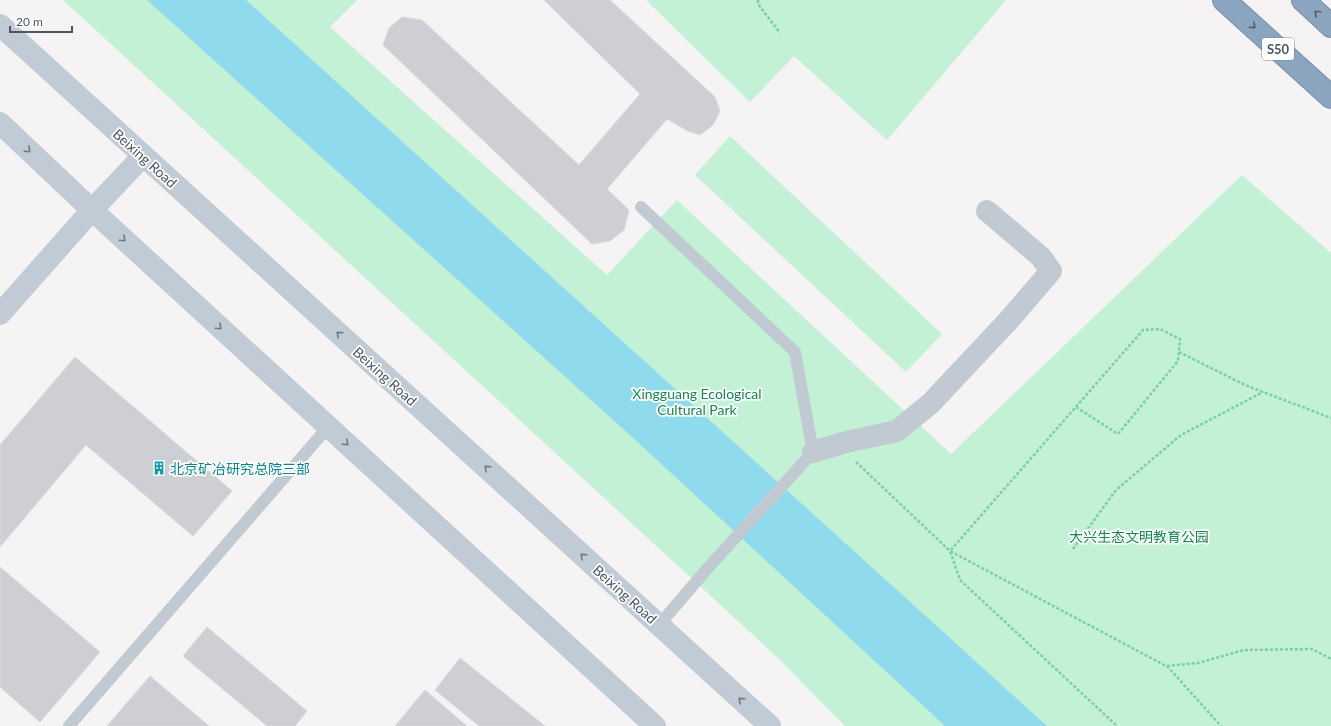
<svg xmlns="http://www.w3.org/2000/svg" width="1331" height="726" font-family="Lato,'Noto Sans SC',sans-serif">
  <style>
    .green { fill: #c3f1d5 }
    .water { fill: #90daee }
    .building { fill: #cdcfd5; stroke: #d7d9de }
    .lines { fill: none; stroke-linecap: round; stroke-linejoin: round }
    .highway-casing { stroke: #7690ad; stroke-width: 24 }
    .path { stroke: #7ad0a6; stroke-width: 2.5; stroke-dasharray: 3 2; stroke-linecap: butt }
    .lane { stroke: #c1cad2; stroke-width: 12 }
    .street { stroke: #c1cad2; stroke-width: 22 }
    .secondary { stroke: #c1cbd6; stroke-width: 22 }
    .highway { stroke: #8ba5c1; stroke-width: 22 }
    .oneway { stroke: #505e6b }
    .oneway2 { stroke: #6e7984 }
    .labels { text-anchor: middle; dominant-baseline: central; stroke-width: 3.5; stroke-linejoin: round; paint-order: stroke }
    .shield { fill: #fff; stroke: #808990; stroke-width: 1 }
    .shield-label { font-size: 13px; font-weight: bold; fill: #4a5661 }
    .street-label { font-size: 14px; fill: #4a5661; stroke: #fff }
    .park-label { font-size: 14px; fill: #17864f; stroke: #fff }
    .culture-label { font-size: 14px; fill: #0d838f; stroke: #fff; text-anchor: start }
  </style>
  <rect width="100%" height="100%" fill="#f5f3f3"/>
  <path class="green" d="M63 0H357L330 27 607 275 677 200 951 454 1242 175 1331 253V726H845L778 658Z
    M646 0H1006L887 140 794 56 750 102Z
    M730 136 942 334 906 372 695 175Z"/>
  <path class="water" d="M147 0H246L1047 726H945L631 436Z"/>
  <path class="building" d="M544 0H610L715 97 720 111 713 125 700 135 688 131 667 119 607 189 629 210 624 230 610 241 592 244 383 45 389 28 402 17 422 20 579 165 640 94Z
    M75 357 232 491 193 536 86 445 0 547V445Z
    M0 567 100 652 40 722 0 687Z
    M207 627 307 711 295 726H267L183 656Z
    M460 658 545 726H479L435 690Z
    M150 676 209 726H107Z
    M425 690 467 726H395Z"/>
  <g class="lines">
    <g class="highway-casing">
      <path id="highway" d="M1224 0 1331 97
        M1303 0 1331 26"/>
    </g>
    <path class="path" d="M758 0V4L780 33
      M1179 352 1245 385 1331 418
      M1076 407 1118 434 1178 361 1180 339 1160 329 1143 330 950 551 960 580 1117 726
      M856 462 950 551 1166 666 1198 663 1244 650 1312 649 1331 659
      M1073 549 1116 490 1181 435 1263 392
      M1167 666 1221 726"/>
    <path class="lane" d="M641 207 795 352 813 452 707 569 659 625
      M69 726 328 427"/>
    <path class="street" d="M813 452 846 442 897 431 931 403 1008 321 1051 271 1041 257 987 211"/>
    <path class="secondary" d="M0 25 770 726
      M0 123 92 210 655 726
      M0 314 92 210 143 156"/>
    <use href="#highway" class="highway"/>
  </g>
  <defs><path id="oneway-chevron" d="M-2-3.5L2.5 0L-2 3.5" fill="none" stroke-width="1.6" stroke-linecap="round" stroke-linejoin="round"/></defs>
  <g class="oneway">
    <use href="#oneway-chevron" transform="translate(1317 13) rotate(-137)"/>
    <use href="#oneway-chevron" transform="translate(1253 26) rotate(42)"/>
  </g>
  <g class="oneway2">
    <use href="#oneway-chevron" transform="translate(28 150) rotate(43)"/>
    <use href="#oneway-chevron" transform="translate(123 239) rotate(43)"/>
    <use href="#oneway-chevron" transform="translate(219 327) rotate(43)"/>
    <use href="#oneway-chevron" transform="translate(339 334) rotate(-138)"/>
    <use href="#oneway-chevron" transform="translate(346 443) rotate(42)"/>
    <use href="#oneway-chevron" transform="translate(487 468) rotate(-138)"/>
    <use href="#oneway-chevron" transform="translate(583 556) rotate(-138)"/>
    <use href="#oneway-chevron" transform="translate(741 700) rotate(-138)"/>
  </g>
  <defs>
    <g id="building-bare" transform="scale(1.08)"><path d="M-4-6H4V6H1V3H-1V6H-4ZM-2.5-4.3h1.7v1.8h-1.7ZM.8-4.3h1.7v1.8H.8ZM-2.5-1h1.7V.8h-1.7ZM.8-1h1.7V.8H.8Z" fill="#0f9aa8" stroke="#fff" stroke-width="2.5" paint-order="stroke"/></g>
  </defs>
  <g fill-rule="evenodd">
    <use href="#building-bare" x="159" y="468"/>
  </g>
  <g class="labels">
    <rect class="shield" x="1262" y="38" width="32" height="22" rx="3"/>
    <g class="shield-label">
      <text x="1278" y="49">S50</text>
    </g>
    <g class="street-label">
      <text transform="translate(145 158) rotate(42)">Beixing Road</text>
      <text transform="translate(385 376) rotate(42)">Beixing Road</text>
      <text transform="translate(625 594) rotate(42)">Beixing Road</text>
    </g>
    <g class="park-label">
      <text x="697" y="393">Xingguang Ecological<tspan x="697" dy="16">Cultural Park</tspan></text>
      <text x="1139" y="536">大兴生态文明教育公园</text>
    </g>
    <g class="culture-label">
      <text x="170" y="468">北京矿冶研究总院三部</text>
    </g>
  </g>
  <path d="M10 26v6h62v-6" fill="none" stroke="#4a5661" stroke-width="2"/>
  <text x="16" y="26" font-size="12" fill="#4a5661" stroke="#ffffff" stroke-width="3" paint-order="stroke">20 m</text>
</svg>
